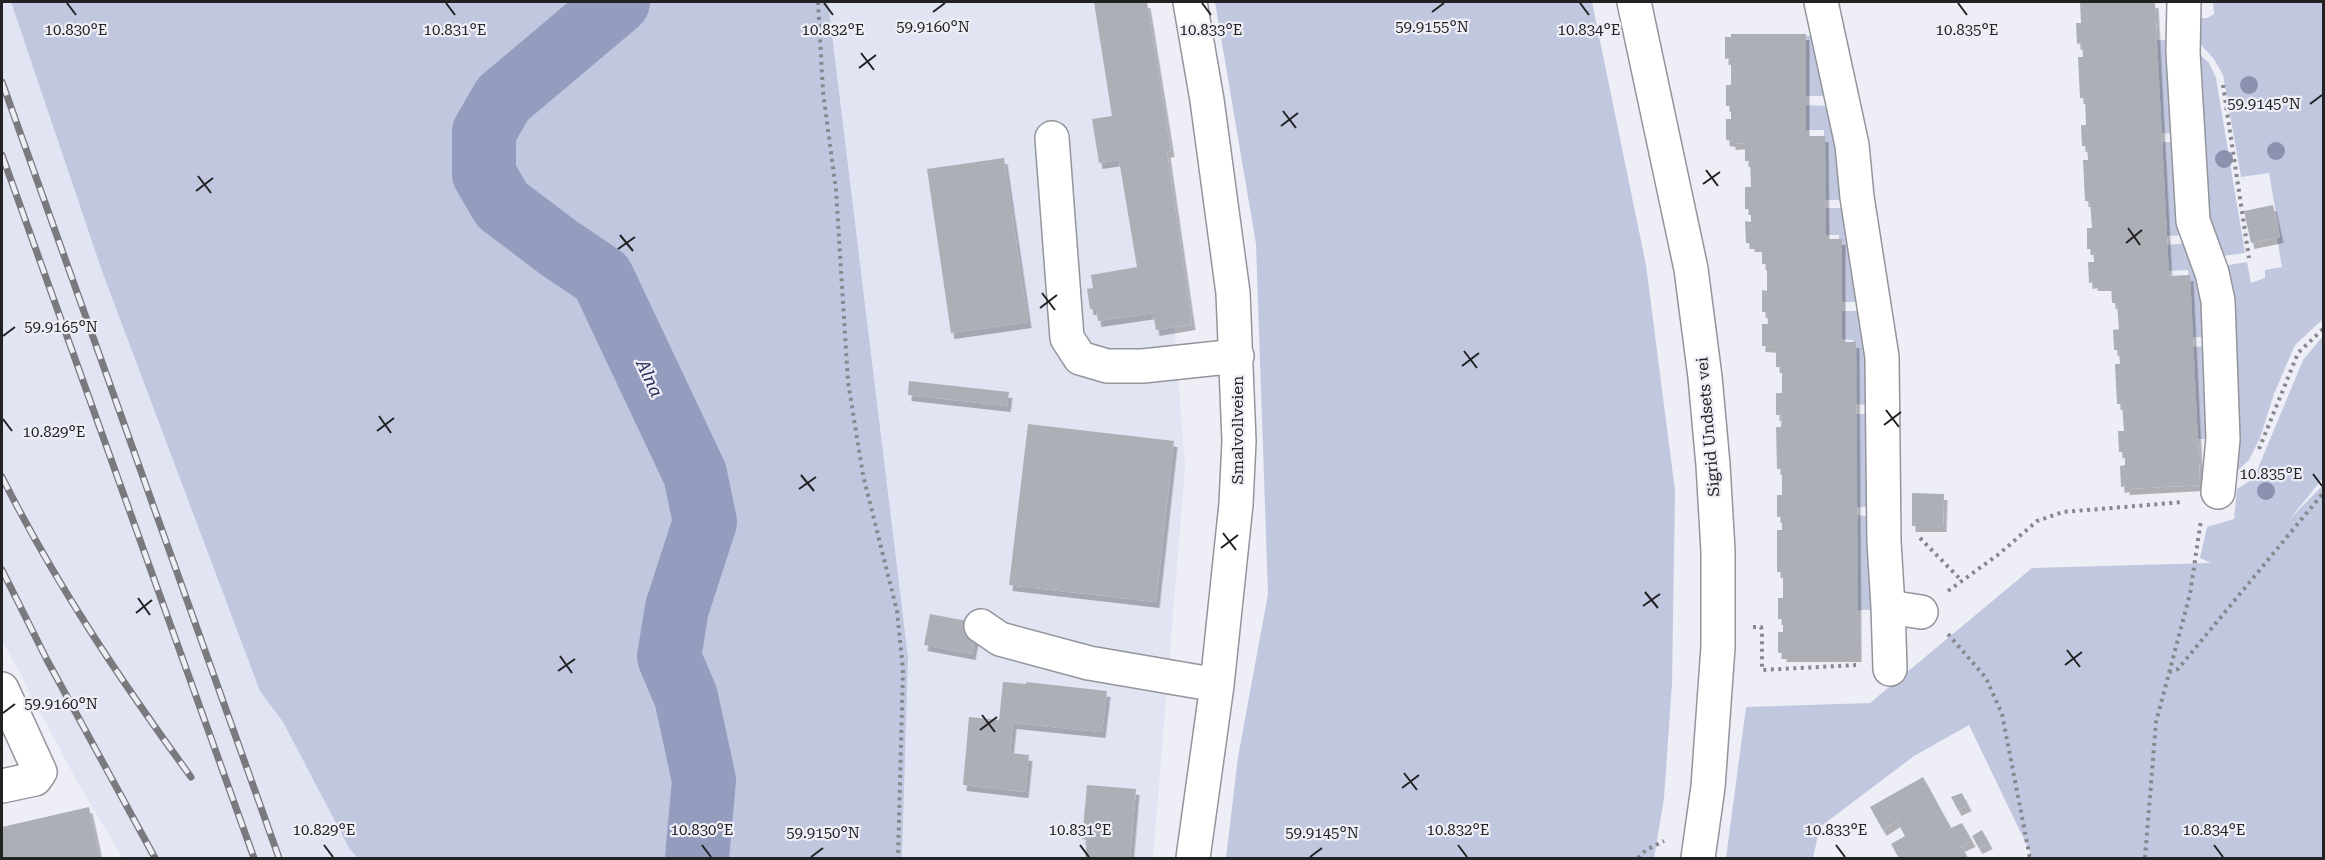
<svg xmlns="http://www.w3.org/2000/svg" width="2325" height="860" font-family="'Roboto Serif',serif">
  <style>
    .built { fill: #e0e4f3 }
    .green { fill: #c1c7df }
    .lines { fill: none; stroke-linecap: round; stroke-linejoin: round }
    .river { stroke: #959dbf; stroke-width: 64 }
    .building { fill: #adafb6; filter: url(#shadow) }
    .minor-casing { stroke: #93959c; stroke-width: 36 }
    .path { stroke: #87878d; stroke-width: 4; stroke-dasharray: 3 4.5; stroke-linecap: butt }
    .minor { stroke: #fff; stroke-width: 33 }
    .rail-casing { stroke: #79797e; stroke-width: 7 }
    .rail { stroke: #edeef6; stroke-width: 4.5; stroke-dasharray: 14; stroke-linecap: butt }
    .tree { fill: #8c91af }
    .ticks { fill: none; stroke: #222225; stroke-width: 2 }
    .labels { text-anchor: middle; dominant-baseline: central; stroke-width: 4.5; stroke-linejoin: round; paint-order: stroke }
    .street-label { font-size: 16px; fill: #222225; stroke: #edeef6 }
    .water-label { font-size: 18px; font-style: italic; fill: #272d5b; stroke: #edeef6 }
    .ticks-label { font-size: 15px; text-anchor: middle; fill: #222225; stroke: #edeef6; stroke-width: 4.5; stroke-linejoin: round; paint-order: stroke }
  </style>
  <defs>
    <filter id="shadow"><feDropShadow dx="3.5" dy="6" stdDeviation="0" flood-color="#0004"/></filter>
  </defs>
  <rect width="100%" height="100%" fill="#edeef6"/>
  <path class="built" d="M2 2H11L103 274 260 691 283 722 349 848 358 858H123L78 783 2 640Z
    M827 2H1127L1172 293 1185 468 1153 858H902L908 657Z"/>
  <path class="green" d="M11 2H828L908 657 902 858H358L349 848 283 722 260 691 103 274Z
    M1215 2H1592L1646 265 1675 491 1672 683 1664 798 1654 858H1226L1238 757 1268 594 1256 244Z
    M2213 2H2323V319L2295 345 2274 394 2260 438 2249 460 2238 470 2232 466 2223 266 2247 262 2251 283 2265 278V270L2282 267 2277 238 2280 237 2269 173 2241 177 2223 75 2214 59 2192 35 2191 18H2207L2214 14Z
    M1818 35 1827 96H1803L1804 36Z
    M2156 40H2171L2174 134 2161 133Z
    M2191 46 2209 63 2216 78 2245 253 2215 257 2206 232Z
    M1802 105 1831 106 1845 200H1824V130H1802Z
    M2161 142H2176L2183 235 2166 236Z
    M1824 208H1848L1861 302H1840L1839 235H1825Z
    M2188 243 2192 247 2209 337H2192L2188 270 2167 271 2166 245Z
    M1840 311H1862L1865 315 1867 405 1853 404V340L1841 339Z
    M2323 336V478L2289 520 2323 485V858H2033L1969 725 1914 756 1820 827 1813 858H1726L1746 707 1870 703 2032 568 2211 563 2200 558 2207 527 2234 519 2237 489 2254 478 2303 360Z
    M2210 346 2211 439H2198L2192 347Z
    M1853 414H1868L1870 507H1854Z
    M1854 515 1871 516 1875 607 1871 610H1854Z"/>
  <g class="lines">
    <path class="river" d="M618 2 503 99 484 132V174L502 205 559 248 602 277 695 474 705 522 677 608 669 657 686 697 704 780 697 858"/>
  </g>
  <path class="building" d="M1094 2H1147L1171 151 1167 152 1192 324 1156 330 1153 313 1098 321 1096 309H1090L1087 289 1093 288 1091 275 1137 267 1119 160 1099 163 1092 119 1112 116Z
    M2080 2H2155L2169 276 2190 275 2200 485 2126 489V486L2121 487 2120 466 2125 465V452H2119L2118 431H2124L2122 404H2117L2115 364H2120L2119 350H2114L2113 330 2119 329 2117 303H2112L2111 285H2094V282L2089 283 2088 262H2094L2093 249H2087V228H2092L2090 201H2085L2083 160H2088L2087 146H2082L2081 125H2086L2085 98H2080L2078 57H2083L2082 43 2077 44 2076 23H2081Z
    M1731 34H1806V136H1825L1826 239H1842V342H1856L1858 656H1783V653H1778V632H1783V619H1778V598H1783V572H1777V530H1782V517H1777V495H1782V469H1777L1776 427H1781L1782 415H1776V393H1782V367H1776V347L1762 346V324H1768L1767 312H1762V290L1767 291V264H1762V246H1751V243H1746L1745 221 1751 222V209H1745V187H1751L1750 161H1745V143L1732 144V141L1726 140V119H1731V106H1726V85H1731V58L1725 59V37H1731Z
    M1004 158 1028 322 951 333 927 169Z
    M2273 205 2280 237 2251 243 2244 211Z
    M909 381 1009 392 1007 406 908 395Z
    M1028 424 1174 441 1156 602 1009 585Z
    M1912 493 1944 494 1943 526H1912Z
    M930 614 978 623 972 654 924 645Z
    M1003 682 1026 684V682L1107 691 1102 732 1013 723 1010 753 1029 755 1025 792 963 785 969 717 999 720Z
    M1923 777 1951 828 1962 823 1972 841 1961 846 1968 858H1899L1891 844 1905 836 1897 821 1883 830 1870 807Z
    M1087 785 1136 789 1130 858H1085L1087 840 1082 839Z
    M1962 793 1968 805 1958 810 1951 797Z
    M89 807 100 858H2V827Z
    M1982 830 1989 843 1979 848 1972 836Z"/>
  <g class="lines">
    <g class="minor-casing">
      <path id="minor" d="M1190 2 1207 100 1233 293 1239 441 1236 504 1217 685 1193 858
        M1634 2 1691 269 1705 377 1713 465 1718 551V647L1708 787 1698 858
        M1821 2 1852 145 1857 197 1882 357 1884 542 1888 607 1921 612
        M2184 2 2183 52 2193 221 2212 273 2218 301 2223 439 2218 492
        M1052 138 1067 338 1080 358 1107 366H1143L1237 356
        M1888 607 1890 669
        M981 626 1000 639 1089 663 1217 685
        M2 689 40 772 35 779 2 786"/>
    </g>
    <path class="path" d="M818 2 823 92 836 190 848 382 863 475 897 611 903 670 898 858
      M2223 85 2249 258
      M2259 449 2298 353 2324 328
      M1920 538 1961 580
      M1948 591 1999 554 2037 521 2063 512 2184 502
      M1753 627H1761L1762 630V670L1856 665
      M1948 634 1986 678 2002 714 2030 858
      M2169 672 2178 669 2324 492
      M1638 858 1646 850 1664 841
      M2145 858 2156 722 2190 594 2201 520"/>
    <use href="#minor" class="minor"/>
    <g class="rail-casing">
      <path id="rail" d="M2 82 279 858
        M2 155 254 858
        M2 477C55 583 121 681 191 777
        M2 570 47 660 155 858"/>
    </g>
    <use href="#rail" class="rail"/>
  </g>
  <g class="tree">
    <circle cx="2249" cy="85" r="9"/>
    <circle cx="2276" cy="151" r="9"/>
    <circle cx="2224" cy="159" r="9"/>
    <circle cx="2266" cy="491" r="9"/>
  </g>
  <path class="ticks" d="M67 3 76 15M446 3 455 15M824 3 833 15M1202 3 1211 15M1580 3 1589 15M1958 3 1967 15M933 12 945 3M1432 12 1444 3M861 53 874 70M859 68 876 55M2310 104 2322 95M1283 111 1296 128M1281 126 1298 113M1706 170 1718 186M198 176 211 193M1703 184 1720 172M196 191 213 178M2128 228 2140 245M620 235 633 251M2126 243 2142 230M618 249 635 237M1042 293 1055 310M1040 308 1057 295M3 336 15 327M1464 351 1477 368M1462 366 1479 353M1886 410 1899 427M379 416 391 433M3 419 12 431M1884 425 1901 412M377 431 394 418M2313 474 2322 486M801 475 814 491M799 489 816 477M1223 533 1236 550M1221 548 1238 535M1645 592 1658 608M138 598 150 615M1643 606 1660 594M136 613 152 600M2067 650 2080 667M560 656 572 673M2065 665 2082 652M558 671 575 659M3 713 15 704M982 715 995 732M980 730 997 717M1404 773 1417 790M1402 788 1419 775M324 845 333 857M702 845 711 857M1080 845 1089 857M1458 845 1467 857M1836 845 1845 857M2214 845 2223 857M811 857 823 848M1310 857 1322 848"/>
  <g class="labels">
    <g class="street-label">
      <text transform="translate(1708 427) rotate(-95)">Sigrid Undsets vei</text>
      <text transform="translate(1237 430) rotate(-90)">Smalvollveien</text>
    </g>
    <g class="water-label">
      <text transform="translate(650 378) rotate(65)">Alna</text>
    </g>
  </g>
  <g class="ticks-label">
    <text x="933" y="32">59.9160°N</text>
    <text x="1432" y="32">59.9155°N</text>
    <text x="76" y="35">10.830°E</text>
    <text x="455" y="35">10.831°E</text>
    <text x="833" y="35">10.832°E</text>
    <text x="1211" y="35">10.833°E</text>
    <text x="1589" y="35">10.834°E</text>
    <text x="1967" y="35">10.835°E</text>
    <text x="2264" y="109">59.9145°N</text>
    <text x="61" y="332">59.9165°N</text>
    <text x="54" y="437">10.829°E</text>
    <text x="2271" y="479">10.835°E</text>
    <text x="61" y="709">59.9160°N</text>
    <text x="324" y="835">10.829°E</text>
    <text x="702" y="835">10.830°E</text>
    <text x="1080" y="835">10.831°E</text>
    <text x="1458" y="835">10.832°E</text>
    <text x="1836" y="835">10.833°E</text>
    <text x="2214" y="835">10.834°E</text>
    <text x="823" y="838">59.9150°N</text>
    <text x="1322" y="838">59.9145°N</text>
  </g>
  <rect width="2325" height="860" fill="none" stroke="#222225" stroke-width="6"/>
</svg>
